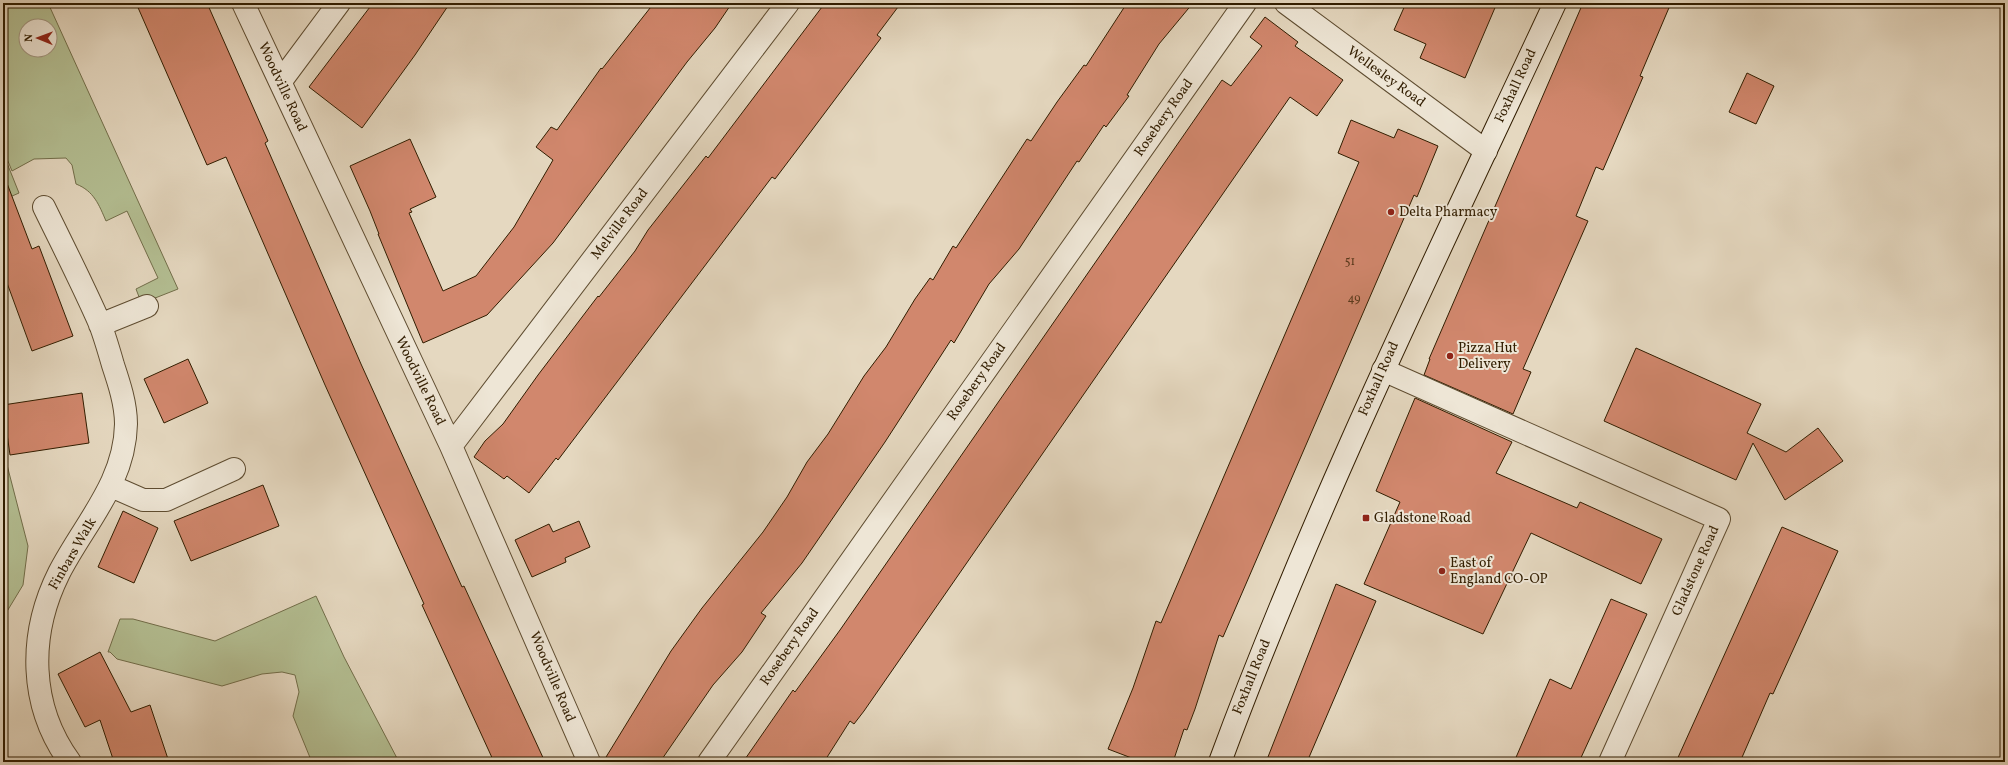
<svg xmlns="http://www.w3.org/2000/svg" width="2008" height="765" font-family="Vollkorn,serif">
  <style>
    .green { fill: #b4bf93; stroke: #726e4a; fill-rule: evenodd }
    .building { fill: #d1876d; stroke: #311d00 }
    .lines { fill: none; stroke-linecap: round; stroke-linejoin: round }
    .street-casing { stroke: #5e4c30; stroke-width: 24 }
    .secondary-casing { stroke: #311d00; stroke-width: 24 }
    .street { stroke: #eee6d6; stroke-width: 22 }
    .secondary { stroke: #eee6d6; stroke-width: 22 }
    .poi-dot { fill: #8f2418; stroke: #eee6d6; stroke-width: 1.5 }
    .labels { text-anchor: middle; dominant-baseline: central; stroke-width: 4; stroke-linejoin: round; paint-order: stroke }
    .number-label { font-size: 12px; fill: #59381b }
    .street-label { font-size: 14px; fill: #311d00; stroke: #eee6d6 }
    .poi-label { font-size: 14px; fill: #311d00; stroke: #eee6d6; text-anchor: start }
  </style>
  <rect width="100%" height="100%" fill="#e5d8c0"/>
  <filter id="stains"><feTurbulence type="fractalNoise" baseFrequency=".005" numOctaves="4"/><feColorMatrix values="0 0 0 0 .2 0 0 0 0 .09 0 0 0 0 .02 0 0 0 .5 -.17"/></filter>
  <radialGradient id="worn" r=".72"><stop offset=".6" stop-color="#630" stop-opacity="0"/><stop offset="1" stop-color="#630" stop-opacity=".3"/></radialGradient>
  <path class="green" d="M3 3H48L178 289 145 302H141L136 289 158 278 127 211 106 221C99 205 94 191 76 184L72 165 66 158 34 159 12 171 3 149ZM26 26H50V50H26Z
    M3 153 19 193 3 200Z
    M3 437 6 461 28 546 23 585 3 618Z
    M316 596 344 657 399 762H307L311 760 293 716 299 692 295 675 282 672 262 674 222 686 117 659 110 652H108L120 619H133L215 641Z"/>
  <path class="building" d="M136 3H207L268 141 265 143 361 364 462 587 464 586 545 762H494L422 605 424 604 325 385 226 157 207 165Z
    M373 3H450L415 55 362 128 309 87Z
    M654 3H732L715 28 687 62 553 243 487 315 423 343 378 234H379L370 211 350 166 410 139 436 197 410 209 412 212 409 213 443 291 476 276 514 227 553 160 536 147 551 127 557 130 601 68 602 69Z
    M825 3H901L877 35 881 38 806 138 775 179 772 177 558 460 556 458 529 493 507 476 504 479 474 457 485 441 503 424 538 375 598 296 599 297 635 251 648 230 706 156 708 158Z
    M1127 3H1193L1159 44 1127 95 1129 96 1106 127 1104 125 1079 162 1077 161 1019 249 989 284 954 343 951 340 885 442 802 563 761 613 766 616 742 652 713 685 660 762H603L671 651 702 608 763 532 787 497 807 462 828 434 864 376 886 347 915 299 930 278 933 280 953 246 956 248 1027 139 1031 141 1057 102 1084 65 1086 66Z
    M1406 3H1497L1465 78 1420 58 1426 44 1394 30Z
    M1583 3H1671L1640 76 1643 77 1603 170 1596 167 1576 216 1588 221 1523 369 1531 372 1513 414 1424 375 1430 359H1429Z
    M1265 17 1298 42 1295 46 1343 80 1317 116 1290 97 864 711 854 724 850 721 824 762H743L793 690 795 692 840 630 1222 80 1231 86 1262 46 1250 37Z
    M1747 73 1774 86 1756 124 1729 112Z
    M1351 120 1394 138 1398 129 1438 146 1417 197 1414 195 1223 637 1219 635 1195 709 1187 730 1184 729 1173 762H1142L1108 749 1133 688 1156 621 1161 623 1175 590 1359 162 1338 153Z
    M5 178 32 249 39 246 73 336 32 351 3 272V179Z
    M1636 348 1761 404 1747 433 1786 452 1818 428 1843 461 1785 500 1753 443 1736 480 1604 421Z
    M188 359 208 403 164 423 144 379Z
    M82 393 89 443 10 455 3 405Z
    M1415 398 1512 442 1496 473 1577 508 1580 502 1662 539 1641 584 1531 533 1483 634 1364 584 1400 502 1376 491Z
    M263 485 279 526 191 561 174 521Z
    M123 511 158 528 134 583 98 567Z
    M579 521 590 547 565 558 566 562 532 577 515 540 549 524 553 532Z
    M1782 527 1838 551 1773 694 1770 693 1740 762H1676Z
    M1336 584 1376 601 1307 762H1266Z
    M1611 599 1647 614 1579 762H1514L1550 679 1571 689Z
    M100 652 131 712 150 705 169 762H114L100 720 85 727 58 674Z"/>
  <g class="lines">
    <g class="street-casing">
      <path id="street" d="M243 3 451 446 589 762
        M1286 3 1486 151
        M281 81 339 3
        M44 207C63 246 83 285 100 324 105 337 109 351 113 365 119 383 126 404 126 424 125 483 84 524 59 573 28 635 29 706 70 762
        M100 325 147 306
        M1383 370 1719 519 1610 762
        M451 446 788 3
        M111 486 143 500H166L234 469
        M709 762 1245 3"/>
    </g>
    <g class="secondary-casing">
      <path id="secondary" d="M1220 762C1316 502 1438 254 1555 3"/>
    </g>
    <use href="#street" class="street"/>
    <use href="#secondary" class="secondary"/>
  </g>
  <g class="poi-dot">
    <circle cx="1391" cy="212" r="4"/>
    <circle cx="1450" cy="356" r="4"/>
    <rect x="1362" y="514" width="8" height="8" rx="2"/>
    <circle cx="1442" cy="571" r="4"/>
  </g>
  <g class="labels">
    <g class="number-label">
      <text x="1350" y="262">51</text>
      <text x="1354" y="299">49</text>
    </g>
    <g class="street-label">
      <text transform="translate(1386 77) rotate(36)">Wellesley Road</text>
      <text transform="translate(1516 86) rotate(-65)">Foxhall Road</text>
      <text transform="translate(282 87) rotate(65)">Woodville Road</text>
      <text transform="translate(1164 118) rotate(-55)">Rosebery Road</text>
      <text transform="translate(620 224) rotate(-53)">Melville Road</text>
      <text transform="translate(1379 379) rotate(-66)">Foxhall Road</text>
      <text transform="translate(420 381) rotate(64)">Woodville Road</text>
      <text transform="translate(977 382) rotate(-55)">Rosebery Road</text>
      <text transform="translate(73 554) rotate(-60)">Finbars Walk</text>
      <text transform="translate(1696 571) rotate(-66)">Gladstone Road</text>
      <text transform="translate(790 647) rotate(-55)">Rosebery Road</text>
      <text transform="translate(552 677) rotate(67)">Woodville Road</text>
      <text transform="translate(1252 677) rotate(-68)">Foxhall Road</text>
    </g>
    <g class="poi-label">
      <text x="1399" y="212">Delta Pharmacy</text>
      <text x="1458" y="348">Pizza Hut<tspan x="1458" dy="16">Delivery</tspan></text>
      <text x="1374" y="518">Gladstone Road</text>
      <text x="1450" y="563">East of<tspan x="1450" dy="16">England CO-OP</tspan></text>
    </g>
  </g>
  <rect width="2008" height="765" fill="none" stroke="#e5d8c0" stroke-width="16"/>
  <rect x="4" y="4" width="2000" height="757" fill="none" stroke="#311d00" stroke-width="2"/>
  <rect x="8" y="8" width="1992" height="749" fill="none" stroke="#311d00"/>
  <g transform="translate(38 38) rotate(271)"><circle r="19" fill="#eee6d6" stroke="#a29680"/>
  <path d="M0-3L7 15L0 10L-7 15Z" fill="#8f2418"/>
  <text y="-6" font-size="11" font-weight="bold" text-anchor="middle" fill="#311d00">N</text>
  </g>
  <rect width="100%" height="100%" filter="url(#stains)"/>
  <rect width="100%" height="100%" fill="url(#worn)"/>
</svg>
